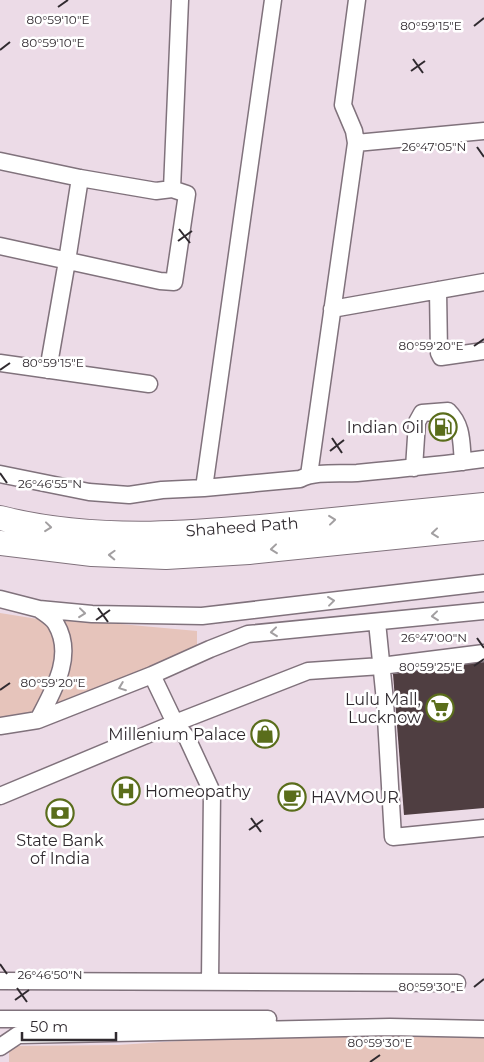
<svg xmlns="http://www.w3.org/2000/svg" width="484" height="1062" font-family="Montserrat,sans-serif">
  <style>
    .green { fill: #e6c4bb }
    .building { fill: #4f3e41 }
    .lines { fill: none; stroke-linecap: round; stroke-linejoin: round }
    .minor-casing { stroke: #80727c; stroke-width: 19 }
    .highway-casing { stroke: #80727c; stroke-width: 26 }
    .minor { stroke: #fff; stroke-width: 16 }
    .highway { stroke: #fff; stroke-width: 24 }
    .oneway { stroke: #a29fa1 }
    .ticks { fill: none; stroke: #302a2f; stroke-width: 2 }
    .labels { text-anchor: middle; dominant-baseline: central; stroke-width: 5; stroke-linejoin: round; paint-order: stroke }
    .poi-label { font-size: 16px; fill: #302a2f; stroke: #fff; text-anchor: end }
    .street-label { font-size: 16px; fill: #302a2f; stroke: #fff }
    .ticks-label { font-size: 12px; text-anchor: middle; fill: #302a2f; stroke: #fff; stroke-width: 5; stroke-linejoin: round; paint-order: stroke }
  </style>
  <rect width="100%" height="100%" fill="#ecdbe7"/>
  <path class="green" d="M0 613 50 621H87L197 631V650L24 718 0 717Z
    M318 1032 484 1037V1062H9V1046L118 1045Z"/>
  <path class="building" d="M484 658V808L404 815 393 674Z"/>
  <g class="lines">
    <g class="minor-casing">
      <path id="minor" d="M356 143 484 131
        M0 161 80 178 156 191 172 189 180 0
        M0 246 160 281 174 282 187 194 172 189
        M438 290 439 353 441 357 484 351
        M332 309 484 282
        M0 363 149 384
        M48 370 67 261 80 178
        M414 468 417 422 422 413 448 411C463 426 461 442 463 462
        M0 474 89 492 129 495 162 490 204 488 300 479C315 471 339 474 357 473 400 469 442 465 484 459
        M309 475 356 143 354 131 343 105 357 0
        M204 488 273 0
        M0 599 39 609 92 614 202 616 484 583
        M377 622 385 701 393 837 484 828
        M152 675 175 723 187 738 212 792 210 981
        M38 720C53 691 75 656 56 624 53 618 44 613 39 609
        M0 726 38 720 152 675 210 649 248 634 484 611
        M0 796 175 723 308 671 381 666 484 653
        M0 981 457 983
        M0 1019H268
        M0 1047 18 1035 390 1027 484 1029"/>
    </g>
    <g class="highway-casing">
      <path id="highway" d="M0 518C98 543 203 533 302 523 363 517 423 511 484 505
        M0 543 92 554 166 557 249 552 484 528"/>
    </g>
    <use href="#minor" class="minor"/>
    <use href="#highway" class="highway"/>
  </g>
  <defs><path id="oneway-chevron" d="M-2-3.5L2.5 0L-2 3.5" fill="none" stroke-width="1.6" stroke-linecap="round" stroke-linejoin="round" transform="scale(1.25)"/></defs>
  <g class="oneway">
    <use href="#oneway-chevron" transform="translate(332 520) rotate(-6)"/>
    <use href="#oneway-chevron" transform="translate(48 527) rotate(6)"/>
    <use href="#oneway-chevron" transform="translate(435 533) rotate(174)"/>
    <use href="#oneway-chevron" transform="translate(274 549) rotate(174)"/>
    <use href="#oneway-chevron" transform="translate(112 555) rotate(-178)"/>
    <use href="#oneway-chevron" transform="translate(331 601) rotate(-7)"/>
    <use href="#oneway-chevron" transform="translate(82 613) rotate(6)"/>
    <use href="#oneway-chevron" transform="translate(435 616) rotate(174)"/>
    <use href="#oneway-chevron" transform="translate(274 632) rotate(174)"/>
    <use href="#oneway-chevron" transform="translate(122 687) rotate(159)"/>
  </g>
  <path class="ticks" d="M58 7 68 0M474 26 484 18M0 50 10 42M413 59 423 73M411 71 425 61M477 147 484 157M179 229 190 243M178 241 192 231M474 346 484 339M0 370 10 363M332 438 342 453M330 451 344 440M0 473 7 483M98 608 108 622M96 620 110 610M477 638 484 648M474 666 484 659M0 690 10 683M251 818 261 832M249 830 263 820M0 964 7 974M474 987 484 979M17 988 27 1002M15 1000 29 990M370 1062 380 1055"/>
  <defs>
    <g id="fuel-ring" transform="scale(1.4375)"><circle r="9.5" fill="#fff" stroke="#5a6d1b" stroke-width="1.5"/><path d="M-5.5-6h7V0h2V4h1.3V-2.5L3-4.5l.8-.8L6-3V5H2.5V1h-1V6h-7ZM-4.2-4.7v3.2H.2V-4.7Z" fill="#5a6d1b"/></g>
    <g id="supermarket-ring" transform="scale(1.4375)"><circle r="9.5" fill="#fff" stroke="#5a6d1b" stroke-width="1.5"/><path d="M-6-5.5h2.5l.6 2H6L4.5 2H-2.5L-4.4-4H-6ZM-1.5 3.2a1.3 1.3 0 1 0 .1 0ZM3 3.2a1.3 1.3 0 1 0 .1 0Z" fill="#5a6d1b"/></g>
    <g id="shop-ring" transform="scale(1.4375)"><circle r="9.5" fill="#fff" stroke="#5a6d1b" stroke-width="1.5"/><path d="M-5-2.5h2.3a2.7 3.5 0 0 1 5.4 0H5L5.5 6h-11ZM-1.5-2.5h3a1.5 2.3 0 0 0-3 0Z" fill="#5a6d1b"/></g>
    <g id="hospital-ring" transform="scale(1.4375)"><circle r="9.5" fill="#fff" stroke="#5a6d1b" stroke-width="1.5"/><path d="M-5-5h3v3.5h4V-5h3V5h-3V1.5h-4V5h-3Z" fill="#5a6d1b"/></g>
    <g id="cafe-ring" transform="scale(1.4375)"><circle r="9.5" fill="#fff" stroke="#5a6d1b" stroke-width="1.5"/><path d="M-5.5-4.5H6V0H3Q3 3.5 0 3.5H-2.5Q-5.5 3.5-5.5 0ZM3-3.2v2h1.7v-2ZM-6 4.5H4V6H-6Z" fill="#5a6d1b"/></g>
    <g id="bank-ring" transform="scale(1.4375)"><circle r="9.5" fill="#fff" stroke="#5a6d1b" stroke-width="1.5"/><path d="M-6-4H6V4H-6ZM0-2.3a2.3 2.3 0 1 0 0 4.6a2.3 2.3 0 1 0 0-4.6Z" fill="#5a6d1b"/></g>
  </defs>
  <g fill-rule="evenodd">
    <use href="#fuel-ring" x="443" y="427"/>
    <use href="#supermarket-ring" x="440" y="708"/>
    <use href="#shop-ring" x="265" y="734"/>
    <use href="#hospital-ring" x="126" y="791"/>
    <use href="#cafe-ring" x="292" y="797"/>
    <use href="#bank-ring" x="60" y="813"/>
  </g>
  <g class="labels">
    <g class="poi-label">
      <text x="424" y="427">Indian Oil</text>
      <text x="421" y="699">Lulu Mall,<tspan x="421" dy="18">Lucknow</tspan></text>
      <text x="246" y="734">Millenium Palace</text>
      <text x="145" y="791" text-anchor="start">Homeopathy</text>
      <text x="311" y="797" text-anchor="start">HAVMOUR</text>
      <text x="60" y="840" text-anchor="middle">State Bank<tspan x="60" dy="18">of India</tspan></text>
    </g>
    <g class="street-label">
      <text transform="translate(242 527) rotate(-4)">Shaheed Path</text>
    </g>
  </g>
  <g class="ticks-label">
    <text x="58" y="24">80°59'10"E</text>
    <text x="431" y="30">80°59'15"E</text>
    <text x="53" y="47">80°59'10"E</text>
    <text x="434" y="151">26°47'05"N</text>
    <text x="431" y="350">80°59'20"E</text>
    <text x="53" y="367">80°59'15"E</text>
    <text x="50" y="488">26°46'55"N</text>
    <text x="434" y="642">26°47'00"N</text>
    <text x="431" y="671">80°59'25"E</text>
    <text x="53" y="687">80°59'20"E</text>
    <text x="50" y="979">26°46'50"N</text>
    <text x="431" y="991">80°59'30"E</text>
    <text x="380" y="1047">80°59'30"E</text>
  </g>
  <path d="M22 1032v8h94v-8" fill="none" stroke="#302a2f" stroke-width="2.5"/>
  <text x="30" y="1032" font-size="15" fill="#302a2f" stroke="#ffffff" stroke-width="4" paint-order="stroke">50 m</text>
</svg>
